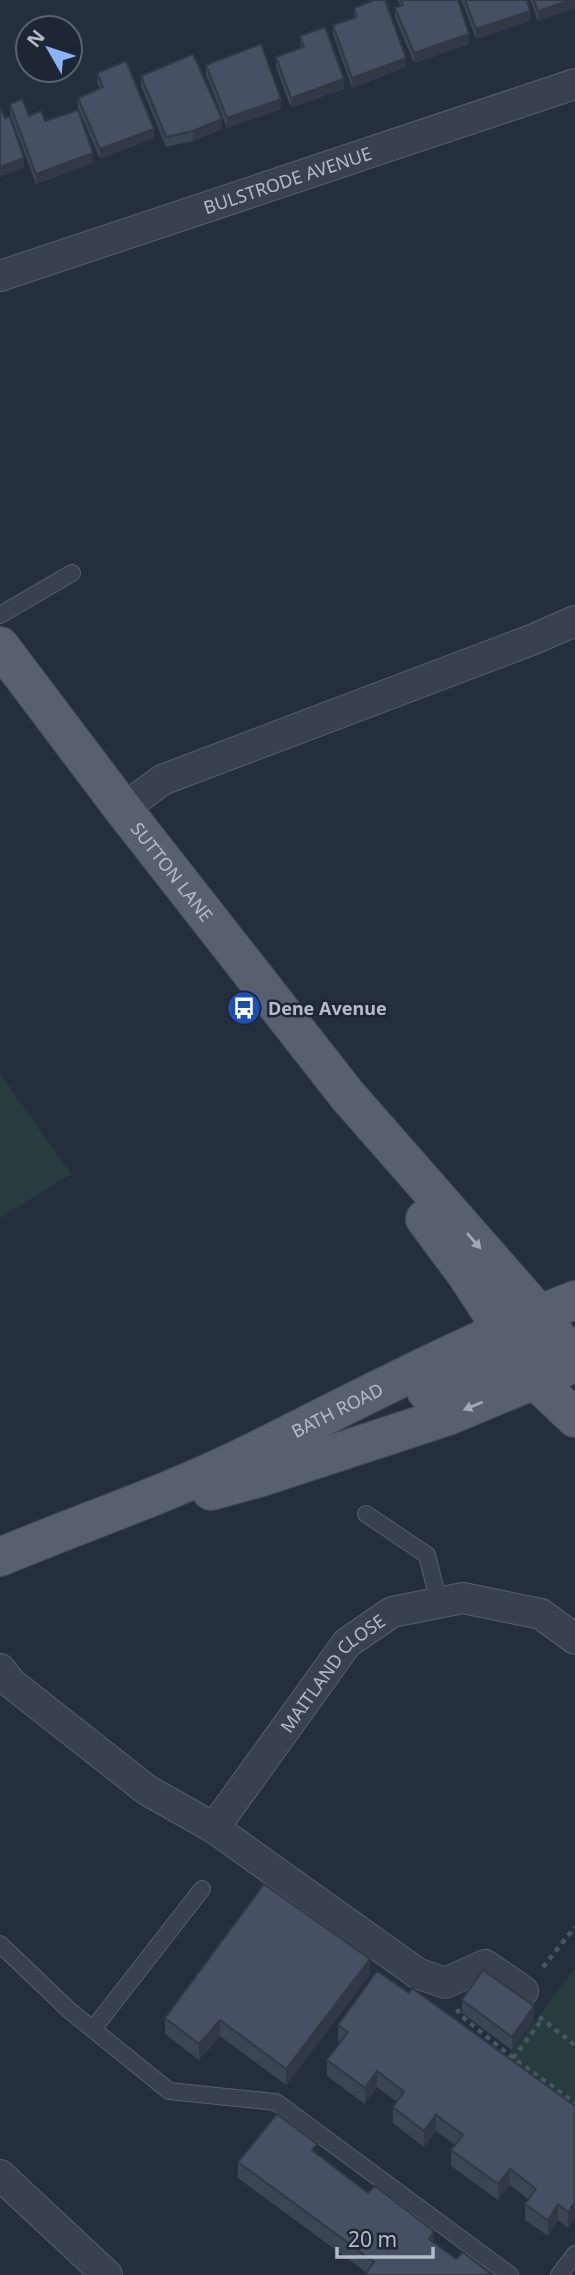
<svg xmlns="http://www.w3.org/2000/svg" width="575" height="2275" font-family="'Noto Sans',sans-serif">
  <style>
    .green { fill: #263c3f }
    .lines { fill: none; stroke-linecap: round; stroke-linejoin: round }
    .service-casing { stroke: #565f6c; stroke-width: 18 }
    .minor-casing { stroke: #565f6c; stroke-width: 32 }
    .primary-casing { stroke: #414a57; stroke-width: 40 }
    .path { stroke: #44595c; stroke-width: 4.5; stroke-dasharray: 5 5; stroke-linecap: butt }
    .service { stroke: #38414e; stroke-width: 16 }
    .minor { stroke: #38414e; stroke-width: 30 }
    .primary { stroke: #56606e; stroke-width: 38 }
    .wall { fill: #3b4654 }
    .shaded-wall { fill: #303945 }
    .building { fill: #455162; stroke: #303945; stroke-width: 2 }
    .oneway { fill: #a1aab7 }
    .labels { text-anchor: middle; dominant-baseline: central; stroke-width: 5; stroke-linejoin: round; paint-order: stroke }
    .street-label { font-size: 18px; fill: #b4bcc9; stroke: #1d2633 }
    .poi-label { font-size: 18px; font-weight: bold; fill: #b4bcc9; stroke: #1d2633; text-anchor: start }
  </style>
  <rect width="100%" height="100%" fill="#242f3e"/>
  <path class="green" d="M0 1074 71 1174 0 1218Z
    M575 1968V2114L505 2061Z"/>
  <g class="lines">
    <g class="service-casing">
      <path id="service" d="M0 615 72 573
        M366 1514 427 1555 439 1603
        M0 1944 69 2010 169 2091 276 2102 510 2275
        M93 2029 202 1889
        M559 2275 575 2254"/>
    </g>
    <g class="minor-casing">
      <g id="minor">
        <path id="s1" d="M0 276 575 84"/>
        <path d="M123 809 162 780 534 639 575 621"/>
        <path d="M0 1669 11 1683 147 1790 214 1828 417 1973 445 1983 485 1965 523 1991"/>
        <path id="s2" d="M214 1828 347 1643 392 1612 463 1598 541 1614 575 1639"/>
        <path d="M0 2175 107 2275"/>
      </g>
    </g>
    <g class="primary-casing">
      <g id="primary">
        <path id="s3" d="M0 646 123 809 347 1095 539 1314 575 1360"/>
        <path d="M425 1219 466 1274 536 1381 575 1418"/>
        <path d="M426 1391 519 1357 542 1353"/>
        <path d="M211 1491 259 1478 448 1416 575 1363"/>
        <path id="s4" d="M0 1557C81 1523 165 1495 245 1456 354 1402 461 1345 575 1300"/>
      </g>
    </g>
    <path class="path" d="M543 1967 575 1927
      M457 2009 460 2015 513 2058 575 2103
      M539 2017 575 2045
      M513 2058 541 2021"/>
    <use href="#service" class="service"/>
    <use href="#minor" class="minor"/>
    <use href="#primary" class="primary"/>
  </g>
  <path class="wall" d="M398 0H458L469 44 414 63 395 18V8L400 6Z
    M461 0H527L530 21 476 39Z
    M530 0H575L538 21Z
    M354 8 406 67 352 88 333 35V25L354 18Z
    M300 36 344 89 291 108 276 67V57L301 48Z
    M206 65 281 109 227 128 206 75Z
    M97 73 154 138 100 159 78 108V98L100 88 97 83Z
    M141 76 222 129 193 141 166 147 141 86Z
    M10 104 29 116 45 121 93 163 36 184 10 114Z
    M370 1975 286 2085 220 2036 199 2060 165 2034V2018Z
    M462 2000 534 2020 512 2050 462 2013Z
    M338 2025 575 2106 568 2228 558 2220 548 2236 525 2220V2204L528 2199 510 2185 498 2200 451 2166V2150L455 2145 436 2131 424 2147 393 2123V2107L397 2102 377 2087 365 2104 327 2076V2060L340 2042 338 2041Z
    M317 2154 434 2243 456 2259 367 2273 238 2178V2162Z"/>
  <path class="shaded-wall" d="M571 0H575V9L538 21V11Z
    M530 11V21L476 39V29Z
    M469 34V44L414 63V53Z
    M406 58V67L352 88V78Z
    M344 79V89L291 108V98Z
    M281 99V109L227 128V118Z
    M222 119V129L193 141V131Z
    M154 129V138L100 159V149Z
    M93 153V163L36 184V174Z
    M24 158V168L0 177V167Z
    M370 1959V1975L286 2085V2069Z
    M534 2006V2020L512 2050V2037Z
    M220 2020V2036L199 2060V2044Z
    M377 2071V2087L365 2104V2088Z
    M436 2115V2131L424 2147V2131Z
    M510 2169V2185L498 2200V2184Z
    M575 2202V2218L568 2228V2212Z
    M558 2204V2220L548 2236V2220Z
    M434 2231V2247L429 2239Z"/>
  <path class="building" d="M374 0H385L406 58 352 78 333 25 357 17 354 8Z
    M401 0H458L469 34 414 53 395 8 403 5Z
    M465 0H527L530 11 476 29Z
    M534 0H571L538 11Z
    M325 27 344 79 291 98 276 57 304 47 300 36Z
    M261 44 281 99 227 118 206 65Z
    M193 54 222 119 193 131 166 137 141 76Z
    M126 61 154 129 100 149 78 98 103 87 97 73Z
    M22 99 29 116 41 111 45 121 78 110 93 153 36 174 10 104Z
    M0 107 5 118 10 117 24 158 0 167Z
    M264 1884 370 1959 286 2069 220 2020 199 2044 165 2018Z
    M483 1970 534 2006 512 2037 462 2000Z
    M377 1971 409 1993 412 1988 575 2106V2202L568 2212 558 2204 548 2220 525 2204 536 2189 510 2169 498 2184 451 2150 463 2135 436 2115 424 2131 393 2107 404 2092 377 2071 365 2088 327 2060 348 2032 338 2025Z
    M277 2114 317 2144 312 2150 368 2193 375 2186 434 2231 429 2239 456 2259 463 2252 492 2275H365L374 2262 238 2162Z"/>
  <defs><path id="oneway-solid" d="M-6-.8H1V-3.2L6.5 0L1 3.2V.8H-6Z" transform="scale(1.75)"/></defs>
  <g class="oneway">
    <use href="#oneway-solid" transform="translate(474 1241) rotate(49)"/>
    <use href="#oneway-solid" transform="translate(473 1406) rotate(158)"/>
  </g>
  <defs>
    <g id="bus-disc" transform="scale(1.75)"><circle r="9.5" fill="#1a4fb4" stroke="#1d2633"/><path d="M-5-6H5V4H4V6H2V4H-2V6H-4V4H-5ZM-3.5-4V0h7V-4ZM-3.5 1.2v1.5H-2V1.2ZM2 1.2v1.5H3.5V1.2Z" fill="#fff"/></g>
  </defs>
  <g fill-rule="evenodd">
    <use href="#bus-disc" x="244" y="1008"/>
  </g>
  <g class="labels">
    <g class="street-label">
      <text stroke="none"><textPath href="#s1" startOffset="303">BULSTRODE AVENUE</textPath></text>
      <text stroke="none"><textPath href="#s3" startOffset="284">SUTTON LANE</textPath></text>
      <text stroke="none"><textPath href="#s4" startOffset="368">BATH ROAD</textPath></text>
      <text stroke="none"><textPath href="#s2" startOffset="196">MAITLAND CLOSE</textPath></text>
    </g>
    <g class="poi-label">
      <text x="268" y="1008">Dene Avenue</text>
    </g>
  </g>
  <g transform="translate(49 49) rotate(309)"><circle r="33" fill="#1d2633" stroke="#59626f" stroke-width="2"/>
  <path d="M0-5L12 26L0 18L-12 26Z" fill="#8ab4f8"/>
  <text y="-10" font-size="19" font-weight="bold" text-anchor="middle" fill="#b4bcc9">N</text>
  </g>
  <path d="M337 2247v10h96v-10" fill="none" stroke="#b4bcc9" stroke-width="3.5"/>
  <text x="348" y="2247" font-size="21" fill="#b4bcc9" stroke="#1d2633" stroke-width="5" paint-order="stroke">20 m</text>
</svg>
